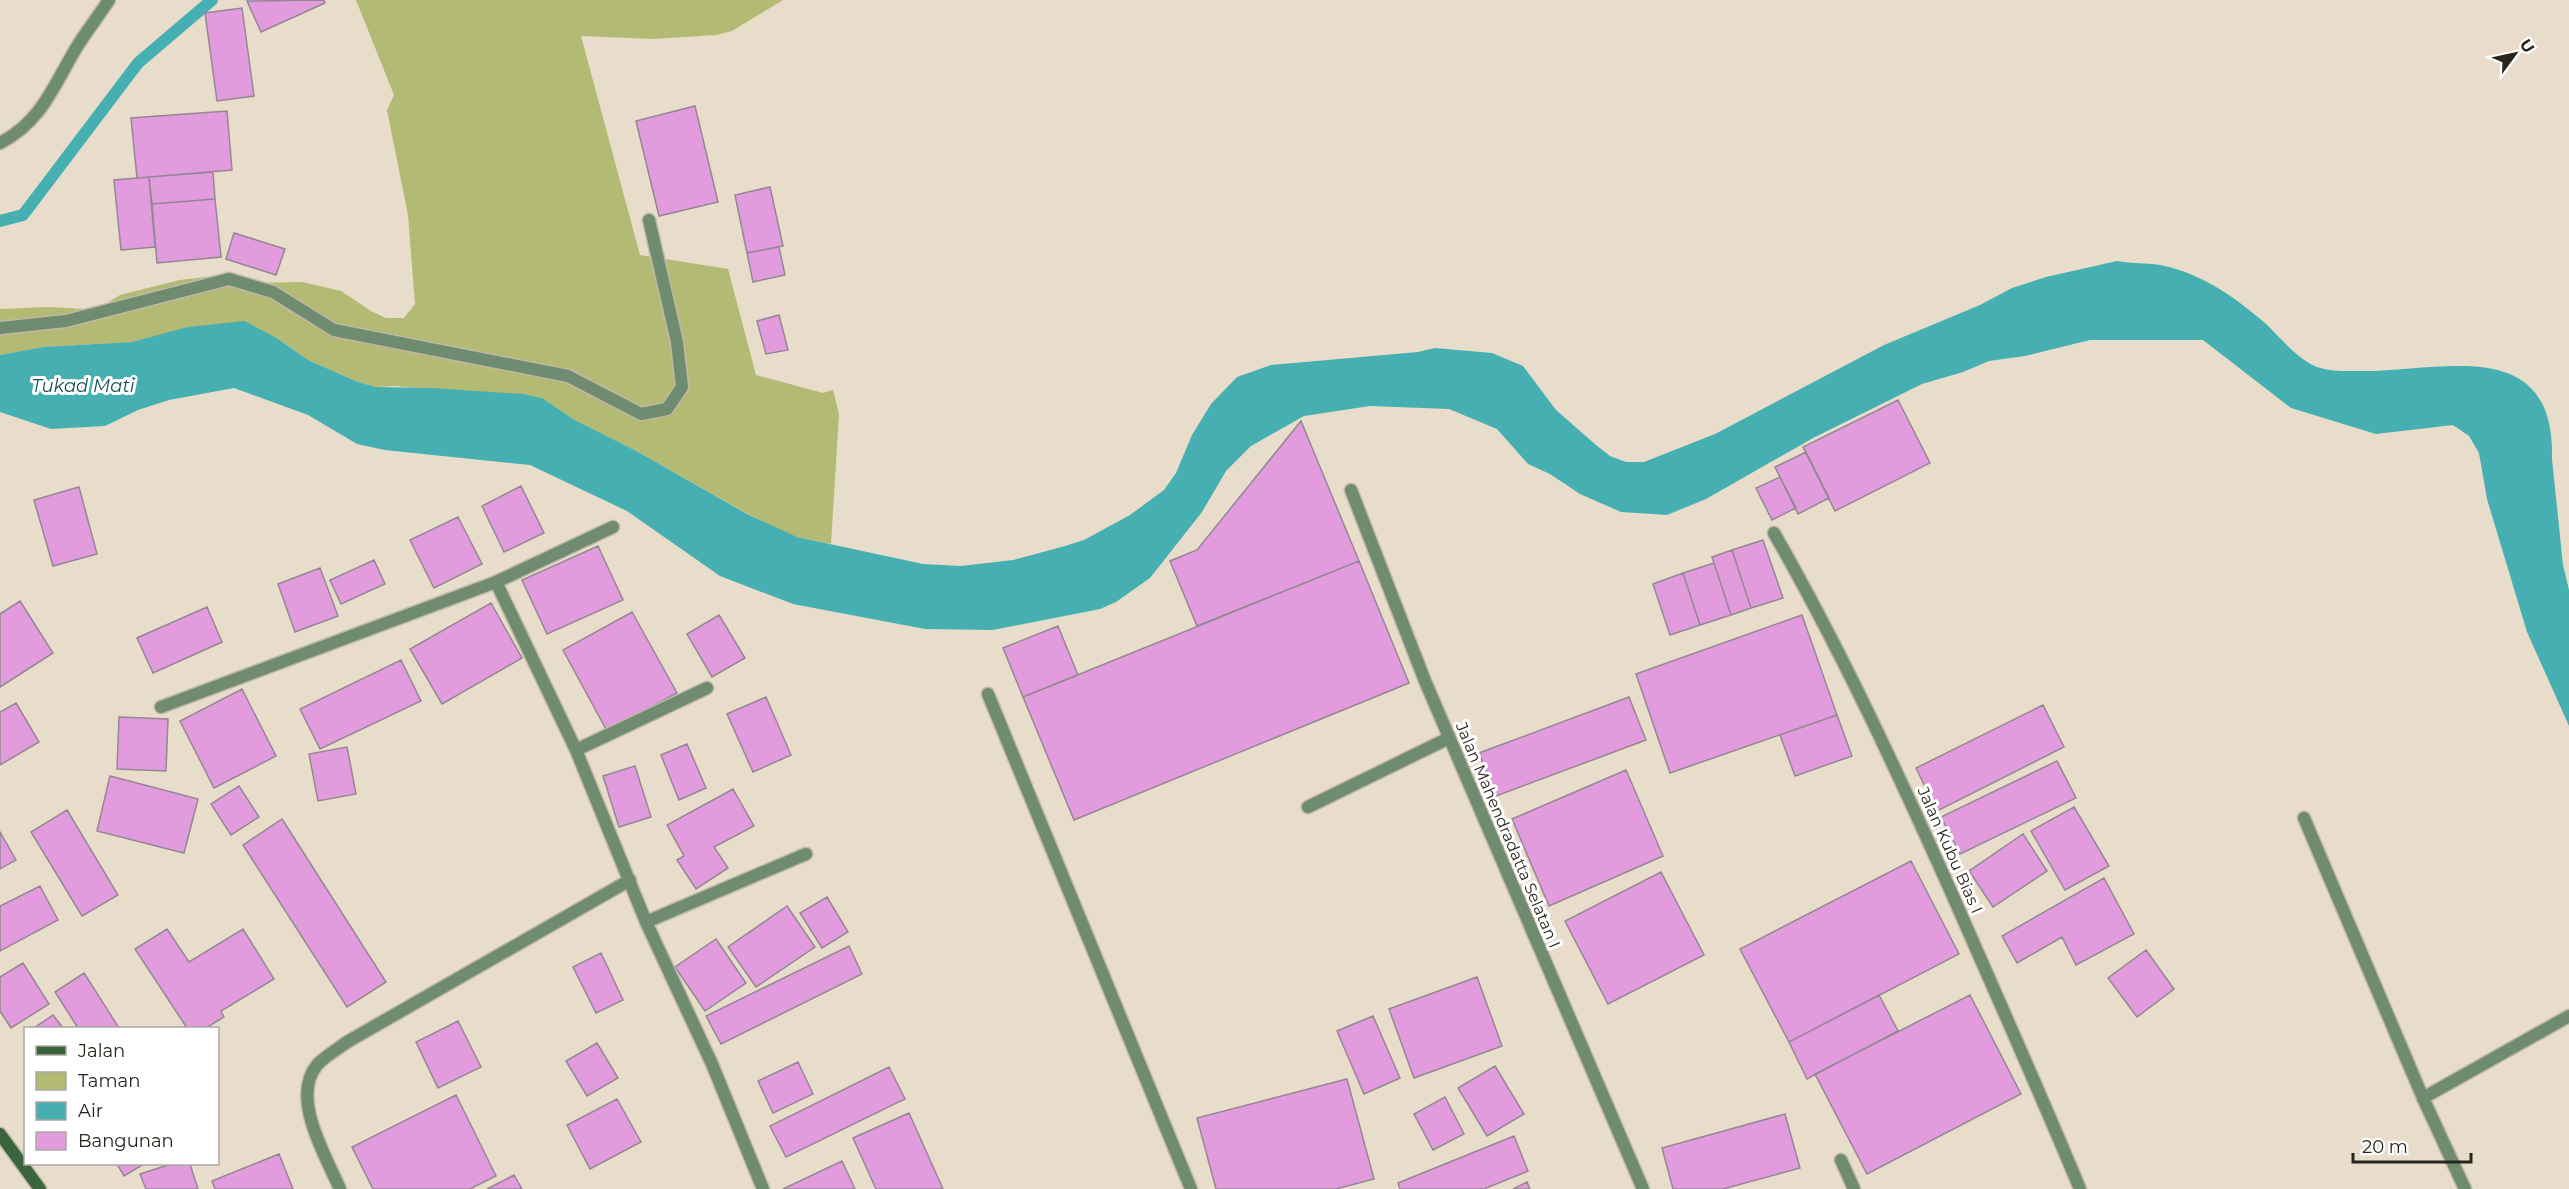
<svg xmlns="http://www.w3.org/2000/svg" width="2569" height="1189" font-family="Montserrat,sans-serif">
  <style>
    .green { fill: #b2ba74 }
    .water { fill: #46afb1 }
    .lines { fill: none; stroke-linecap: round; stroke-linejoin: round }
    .stream { stroke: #46afb1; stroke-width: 12 }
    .building { fill: #e29cde; stroke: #958694; stroke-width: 1.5 }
    .service-casing { stroke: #c1b8a7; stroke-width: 15 }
    .minor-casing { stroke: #c1b8a7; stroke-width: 15 }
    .secondary-casing { stroke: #c1b8a7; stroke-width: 15 }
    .service { stroke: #708c70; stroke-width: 12 }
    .minor { stroke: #708c70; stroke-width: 12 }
    .secondary { stroke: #3a653c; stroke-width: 12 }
    .labels { text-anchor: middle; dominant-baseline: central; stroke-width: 6; stroke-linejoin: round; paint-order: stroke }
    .street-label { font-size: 16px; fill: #28251d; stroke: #fff }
    .water-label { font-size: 18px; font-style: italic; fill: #165253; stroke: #fff }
  </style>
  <rect width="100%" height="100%" fill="#e7ddca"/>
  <path class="green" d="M356 0H783L732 31 716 35 654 39 581 36 640 255 728 269 756 375 823 393 833 390 839 414 831 544 797 537 771 527 638 452 573 419 541 398 395 386 376 387 358 382 308 360 278 339 170 333 132 342 43 347 0 355V309L49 307 85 309 104 305 120 295 180 280 215 276 250 283 302 282 341 291 371 311 386 318H404L415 304 408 215 387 110 394 95Z"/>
  <path class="water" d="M2117 261C2129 263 2141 263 2153 264 2197 270 2232 295 2265 323 2281 338 2296 358 2317 367 2332 372 2347 371 2362 371 2444 371 2555 334 2552 459L2563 565 2569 590V726L2527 632 2487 499 2479 453 2469 436 2453 425 2376 434 2291 408 2203 340H2090L2025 356 1989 361 1963 372 1922 384 1813 438 1706 499 1667 515 1621 512 1580 494 1550 474 1528 464 1497 429 1449 409 1370 406 1304 416 1251 446 1226 471 1202 512 1150 578 1116 602 1100 609 993 630 925 629 793 604 720 576 627 511 530 465 385 450 357 444 308 415 234 388 169 400 138 410 105 426 51 429 0 412V355L43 347 132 342 188 327 245 321 278 339 308 360 358 382 376 387 432 388 523 394 542 398 573 419 638 452 749 515 797 537 923 564 961 566 1013 560 1065 546 1084 540 1130 515 1164 490 1176 473 1192 435 1211 404 1237 377 1271 365 1418 352 1435 348 1492 353 1523 366 1556 410 1596 445 1610 456 1626 462H1644L1715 434 1884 345 1980 305 2012 288 2046 277Z"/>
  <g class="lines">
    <path class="stream" d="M0 221 23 215 138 63 212 0"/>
  </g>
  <path class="building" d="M324 0 325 3 261 32 247 1Z
    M242 8 254 96 217 101 205 13Z
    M695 106 718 202 659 216 636 121Z
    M227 111 232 170 137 178 131 118Z
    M213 172 215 199 152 204 149 177Z
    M149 177 155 247 121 250 114 180Z
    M770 187 783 246 747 253 735 195Z
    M215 199 221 257 157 263 152 204Z
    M234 233 285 249 276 275 226 259Z
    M779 247 785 275 753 282 747 253Z
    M779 315 788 350 766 354 757 321Z
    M1898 400 1930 463 1835 511 1803 447Z
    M1301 421 1359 561 1197 626 1170 561 1197 550Z
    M1806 452 1829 498 1798 514 1775 467Z
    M1780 477 1796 508 1772 520 1756 488Z
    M521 486 544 533 504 552 482 506Z
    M79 487 97 554 53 566 34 500Z
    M458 517 482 564 434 588 410 540Z
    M1763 540 1783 598 1751 608 1732 550Z
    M598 546 623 600 547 634 522 580Z
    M1732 550 1751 608 1731 615 1712 557Z
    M374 560 385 584 341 604 330 580Z
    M1359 561 1409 683 1074 820 1023 697Z
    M1714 563 1731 615 1700 625 1683 573Z
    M320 568 338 616 295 632 278 584Z
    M1683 573 1700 625 1670 635 1653 584Z
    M20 601 53 653 0 687V614Z
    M491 603 522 658 442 704 410 649Z
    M207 607 222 642 153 673 137 638Z
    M632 612 677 693 607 731 563 650Z
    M719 615 745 658 712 677 687 634Z
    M1802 615 1837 715 1670 773 1636 674Z
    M1058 626 1078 675 1023 697 1003 648Z
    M401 660 421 701 320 749 300 709Z
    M242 689 276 756 214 788 180 721Z
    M766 697 791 755 753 772 727 714Z
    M1629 697 1646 740 1496 796 1479 753Z
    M16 703 39 742 0 765V712Z
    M2043 705 2064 747 1937 811 1916 768Z
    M1837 715 1852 756 1795 776 1780 735Z
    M119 717 168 719 166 771 117 769Z
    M687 744 706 788 679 800 661 755Z
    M347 747 356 794 318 801 309 754Z
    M2057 761 2076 798 1960 854 1941 817Z
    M635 766 651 817 619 827 603 776Z
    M1626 770 1663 856 1549 906 1512 819Z
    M110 776 198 799 184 853 97 831Z
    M239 786 259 817 231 835 211 804Z
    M733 789 754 826 714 847 728 868 696 889 677 860 684 856 667 825Z
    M2074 807 2109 866 2065 890 2031 831Z
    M67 810 118 895 82 916 31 832Z
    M282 819 386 982 347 1007 243 845Z
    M0 832 16 860 0 869Z
    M2023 834 2047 871 1993 907 1969 871Z
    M1911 861 1959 954 1789 1042 1740 949Z
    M1661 872 1704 955 1608 1004 1565 921Z
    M2104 878 2134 934 2076 965 2062 937 2017 963 2002 936Z
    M40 886 58 920 0 951V906Z
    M827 897 848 932 822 948 800 913Z
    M787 906 815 947 756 987 728 947Z
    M167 929 189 962 243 929 274 979 221 1011 224 1017 206 1028H187L135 949Z
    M716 939 746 983 705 1011 675 967Z
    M849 946 862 974 721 1044 706 1016Z
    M2146 950 2174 989 2137 1017 2108 978Z
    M601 953 623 1000 596 1013 573 967Z
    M23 963 49 1004 11 1028 0 1011V977Z
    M84 973 119 1028H78L55 992Z
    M1477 977 1502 1046 1414 1078 1389 1009Z
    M1879 995 1898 1031 1807 1079 1789 1042Z
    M1970 995 2021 1094 1867 1174 1815 1074Z
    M53 1015 63 1028H34Z
    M1373 1016 1400 1078 1364 1094 1337 1031Z
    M458 1021 481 1067 438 1088 416 1042Z
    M597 1043 618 1078 587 1096 566 1061Z
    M798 1062 813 1094 773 1113 758 1081Z
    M1495 1066 1524 1114 1487 1136 1458 1088Z
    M889 1067 905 1099 786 1157 770 1126Z
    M1347 1079 1374 1179 1336 1189H1216L1197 1118Z
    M456 1095 496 1176 470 1189H373L352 1147Z
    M1445 1097 1464 1134 1433 1150 1414 1114Z
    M617 1099 641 1142 590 1169 567 1125Z
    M909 1113 943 1189H876L853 1138Z
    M1785 1114 1800 1168 1723 1189H1673L1662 1148Z
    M1514 1136 1528 1171 1484 1189H1400L1398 1183Z
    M279 1154 293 1189H215L212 1181Z
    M842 1161 855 1189H783Z
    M117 1164H144L124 1176Z
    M171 1164H190L198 1189H146L140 1174Z
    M514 1175 522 1189H487Z
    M1527 1182 1530 1189H1513Z"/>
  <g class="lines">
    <g class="service-casing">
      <path id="service" d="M1308 807 1449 738
        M2304 818 2423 1098
        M1841 1160 1854 1189"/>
    </g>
    <g class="minor-casing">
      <path id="minor" d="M0 143C41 122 53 87 75 50 85 33 98 17 109 0
        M0 328 66 321 229 279 273 292 334 330 568 376 641 414 667 409 682 387 677 342 649 220
        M1351 490 1425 681 1643 1189
        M1774 533C1841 650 1897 771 1952 894 1995 992 2039 1090 2080 1189
        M496 582 576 750 646 922 712 1064 763 1189
        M988 694 1191 1189
        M161 707 496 582 613 527
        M576 750 707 688
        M646 922 806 854
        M340 1189C326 1156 290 1098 317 1065 325 1056 338 1049 347 1042L630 880
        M2465 1189 2423 1098 2569 1016"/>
    </g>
    <g class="secondary-casing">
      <path id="secondary" d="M0 1134 40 1189"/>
    </g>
    <use href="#service" class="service"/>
    <use href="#minor" class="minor"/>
    <use href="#secondary" class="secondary"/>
  </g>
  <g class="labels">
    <g class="street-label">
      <text transform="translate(1508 835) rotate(67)">Jalan Mahendradatta Selatan I</text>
      <text transform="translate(1950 850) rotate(66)">Jalan Kubu Bias I</text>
    </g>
    <g class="water-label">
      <text x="83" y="386">Tukad Mati</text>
    </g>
  </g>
  <rect x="24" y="1027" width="195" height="138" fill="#ffffff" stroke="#a9a8a5" stroke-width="1.5"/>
  <rect x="36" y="1046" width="30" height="9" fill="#3a653c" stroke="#a9a8a5" stroke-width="1.5"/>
  <text x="78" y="1057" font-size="18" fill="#28251d">Jalan</text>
  <rect x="36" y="1072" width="30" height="18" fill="#b2ba74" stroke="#a9a8a5" stroke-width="1.5"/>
  <text x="78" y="1087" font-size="18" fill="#28251d">Taman</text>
  <rect x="36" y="1102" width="30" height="18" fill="#46afb1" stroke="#a9a8a5" stroke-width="1.5"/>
  <text x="78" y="1117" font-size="18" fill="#28251d">Air</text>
  <rect x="36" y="1132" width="30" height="18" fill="#e29cde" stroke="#a9a8a5" stroke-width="1.5"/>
  <text x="78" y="1147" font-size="18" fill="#28251d">Bangunan</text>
  <g transform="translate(2515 54) rotate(57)" stroke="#ffffff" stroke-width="4.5" paint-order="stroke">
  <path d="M0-4.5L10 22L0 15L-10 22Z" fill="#28251d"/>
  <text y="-9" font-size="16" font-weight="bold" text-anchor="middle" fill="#28251d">U</text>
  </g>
  <path d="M2353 1153v9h118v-9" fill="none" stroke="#28251d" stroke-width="3"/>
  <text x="2362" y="1153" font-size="18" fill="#28251d" stroke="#ffffff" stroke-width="4.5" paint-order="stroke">20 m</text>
</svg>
